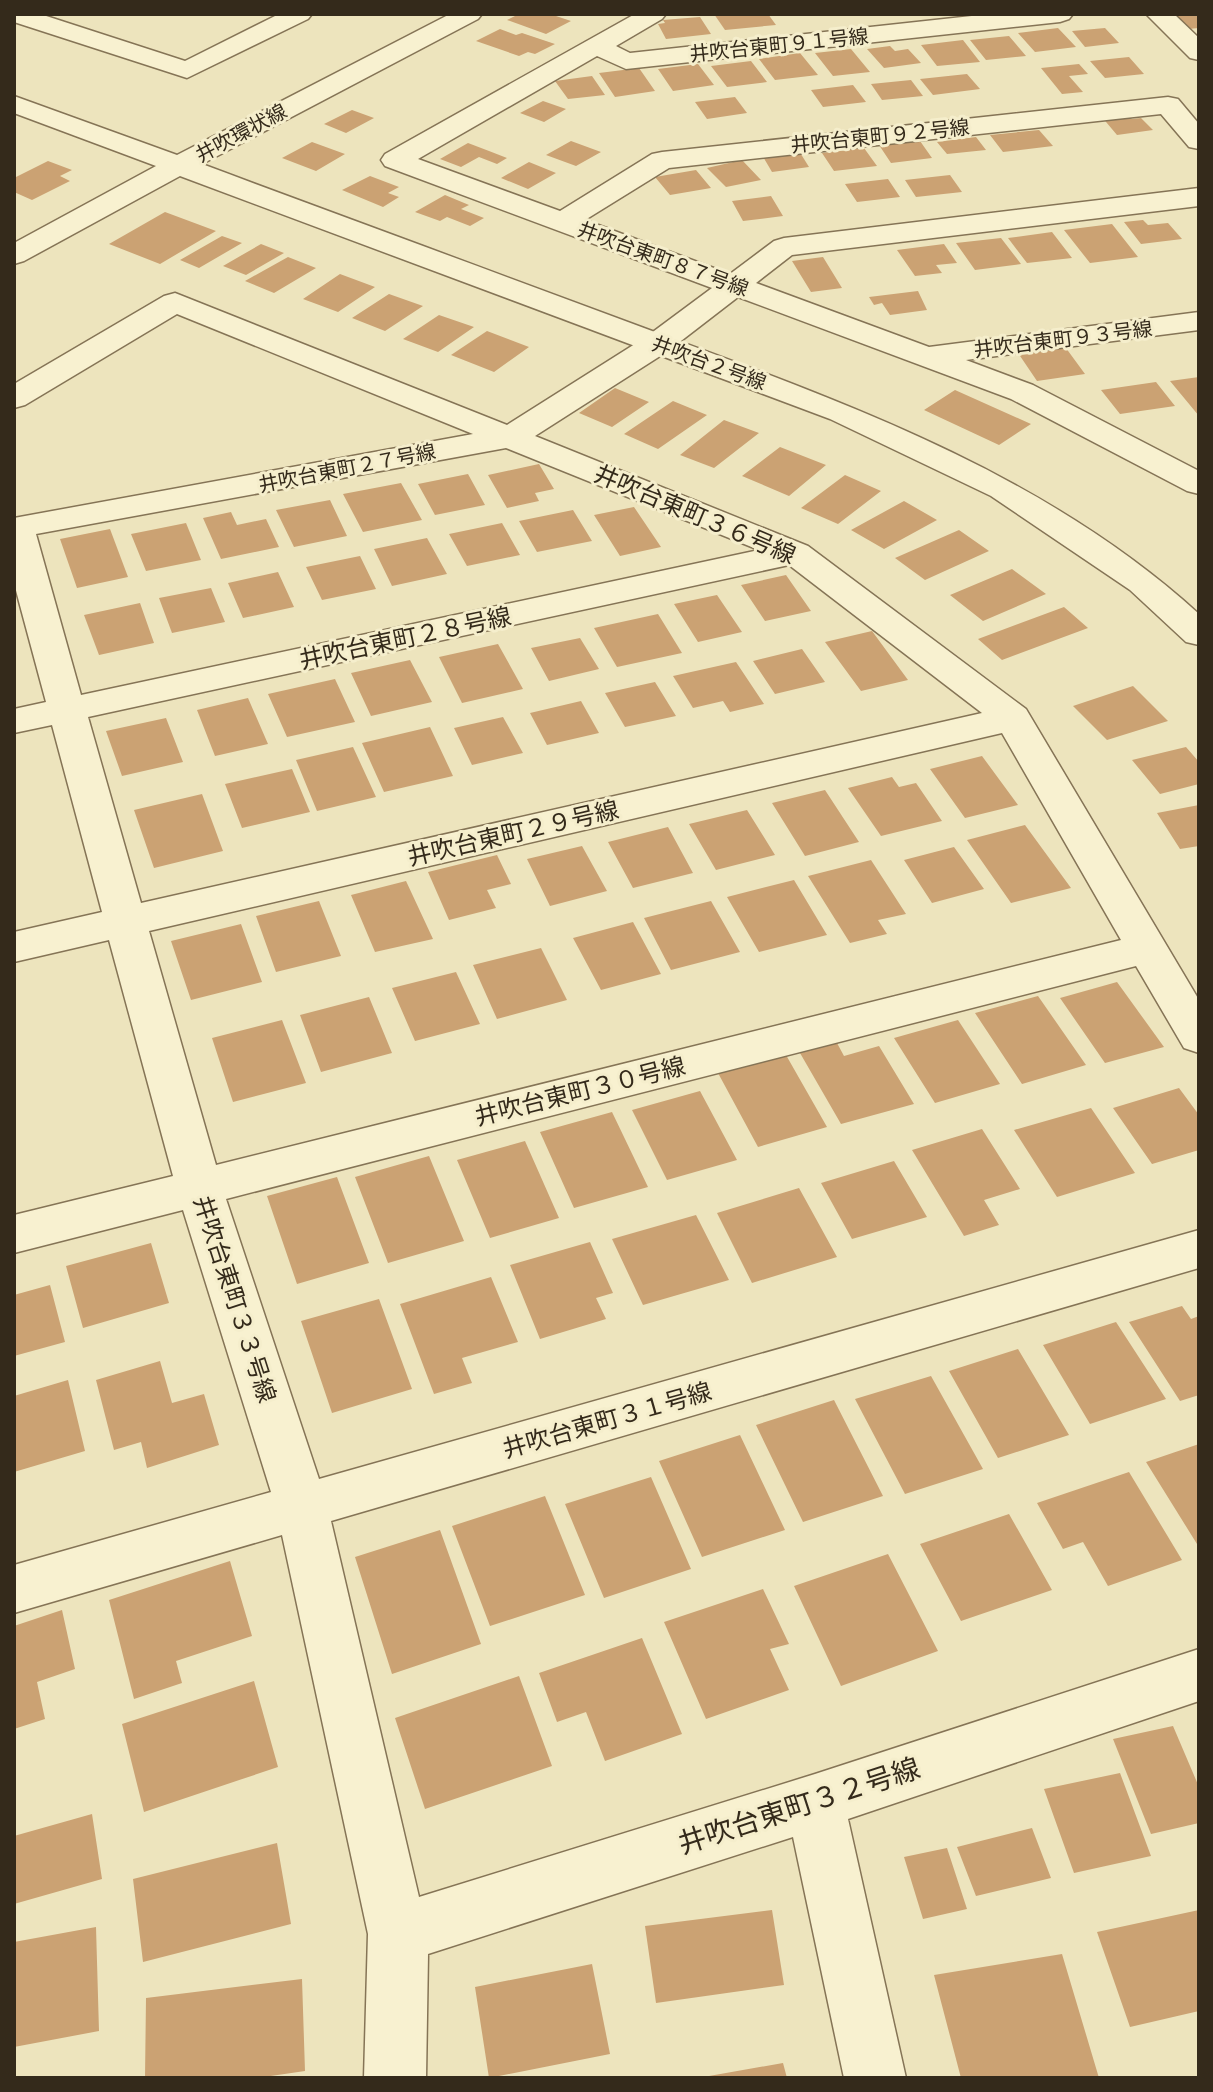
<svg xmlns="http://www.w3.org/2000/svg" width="1213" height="2092" font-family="'Libre Baskerville','Noto Sans JP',serif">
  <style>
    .building { fill: #cba273 }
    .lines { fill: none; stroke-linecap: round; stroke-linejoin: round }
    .minor-casing { stroke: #857456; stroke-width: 3 }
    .tertiary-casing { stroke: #857456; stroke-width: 3 }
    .minor { fill: #f8f1d0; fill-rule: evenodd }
    .tertiary { fill: #f8f1d0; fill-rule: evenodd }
    .labels { text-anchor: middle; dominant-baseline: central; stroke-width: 6; stroke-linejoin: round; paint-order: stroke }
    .far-street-label { font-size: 20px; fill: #342a1b; stroke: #f5eecc }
    .street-label { font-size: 24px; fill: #342a1b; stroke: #f5eecc }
    .near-street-label { font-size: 28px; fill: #342a1b; stroke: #f5eecc }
  </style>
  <rect width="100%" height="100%" fill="#ede4bd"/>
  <path class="building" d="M519 14H550L571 21 546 34 507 20Z
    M714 14H768L776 25 725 30Z
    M1199 14V28L1188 29 1174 15Z
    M700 17 711 34 666 39 658 24 665 23 663 20Z
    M1058 28 1076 47 1035 52 1018 33Z
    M1105 28 1119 43 1085 47 1072 31Z
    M500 29 516 35 522 33 555 44 535 54 528 52 519 56 476 41Z
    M1009 36 1026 56 986 60 970 40Z
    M963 40 980 62 937 66 921 45Z
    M890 46 895 51 908 49 921 63 884 68 867 49Z
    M851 49 870 72 833 76 815 53Z
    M800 53 818 75 775 80 759 59Z
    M1129 57 1144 74 1105 78 1090 61Z
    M751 61 767 82 727 87 711 66Z
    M698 64 714 85 673 91 658 69Z
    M1079 64 1088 74 1069 76 1083 92 1062 94 1041 68Z
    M639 68 655 91 615 97 599 73Z
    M967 74 980 89 933 95 920 79Z
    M592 76 605 95 568 99 555 81Z
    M911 80 923 96 882 100 871 84Z
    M853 85 866 102 823 107 811 90Z
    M735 97 747 113 707 119 695 102Z
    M543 101 566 109 544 122 520 113Z
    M352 110 374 118 346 133 324 124Z
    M1126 113 1132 119 1141 118 1153 130 1117 135 1101 116Z
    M1039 130 1053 146 1003 152 990 135Z
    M976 137 986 150 947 154 937 142Z
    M571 141 601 152 576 166 546 155Z
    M920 141 932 158 891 163 879 145Z
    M312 142 345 154 316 171 282 158Z
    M468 143 489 151 507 158 497 164 479 157 461 167 440 159Z
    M864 148 877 166 834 171 822 153Z
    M799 151 809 167 772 172 762 155Z
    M742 160 761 180 726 187 707 168Z
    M48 161 72 170 60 176 70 181 32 200 14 192V178Z
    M529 162 556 173 528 189 501 178Z
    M696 170 711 188 670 195 655 177Z
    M950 175 962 192 916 197 905 180Z
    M370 176 399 187 388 193 399 197 383 207 342 190Z
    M888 179 900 197 857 202 845 184Z
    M445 195 469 205 461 209 484 218 470 226 447 217 440 221 415 212Z
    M771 196 783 216 743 221 732 201Z
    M165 212 216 231 160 264 109 244Z
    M1143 220 1148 225 1168 223 1182 239 1141 244 1124 222Z
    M1112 224 1138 257 1090 263 1064 230Z
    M1052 232 1072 258 1027 263 1008 238Z
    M222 236 242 243 199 268 180 260Z
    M1001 238 1021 264 975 270 956 243Z
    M261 244 284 253 246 275 223 266Z
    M944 244 957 263 936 265 942 273 915 276 897 250Z
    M288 257 316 268 274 293 245 281Z
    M823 257 842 288 811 292 792 261Z
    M340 274 375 287 338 312 303 299Z
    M918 291 927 310 890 315 882 303 874 305 869 297Z
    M389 294 423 306 385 331 352 318Z
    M439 315 474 327 438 352 403 339Z
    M487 331 529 347 494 372 451 355Z
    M1063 344 1085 374 1037 381 1016 350Z
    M1199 377V416L1170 381Z
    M1156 382 1175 406 1120 414 1101 390Z
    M615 388 649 402 612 427 579 413Z
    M955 390 1031 424 999 445 924 410Z
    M673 401 707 415 658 449 624 434Z
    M724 420 759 433 714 468 680 455Z
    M780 447 826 465 789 496 742 476Z
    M539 464 554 489 535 493 539 501 507 508 488 475Z
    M468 474 485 505 435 515 418 484Z
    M845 475 881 491 838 524 801 508Z
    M401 483 422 520 363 532 343 494Z
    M330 500 347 536 294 547 276 510Z
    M904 501 937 520 884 549 851 530Z
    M634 507 661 547 620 556 594 515Z
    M573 510 592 541 537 552 519 521Z
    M231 512 237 525 266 519 279 547 221 559 203 518Z
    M186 523 201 560 146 571 131 534Z
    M502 523 520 555 467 566 449 534Z
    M110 529 128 577 77 588 60 539Z
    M959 530 989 551 925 580 895 558Z
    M427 538 447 574 392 586 374 549Z
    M360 556 376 589 322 600 306 567Z
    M1012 569 1046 594 983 621 950 595Z
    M278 572 294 607 243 618 228 583Z
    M786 575 811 611 765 621 741 585Z
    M211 588 225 622 172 633 159 598Z
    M717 595 742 632 698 642 674 604Z
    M140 603 154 643 99 655 84 615Z
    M1064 607 1088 628 1002 660 978 639Z
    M658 614 682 653 617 667 594 628Z
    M872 631 908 680 861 691 825 642Z
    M580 638 599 669 549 681 531 648Z
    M498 644 523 689 462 703 439 657Z
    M802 649 825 682 775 694 753 661Z
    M410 660 432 702 371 716 351 673Z
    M736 662 764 704 730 712 723 701 693 708 673 676Z
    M335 679 355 722 287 737 268 694Z
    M655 682 676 716 625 727 605 693Z
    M1133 686 1168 721 1107 740 1073 706Z
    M248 698 268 744 215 756 197 710Z
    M581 701 599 733 547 745 530 713Z
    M503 717 523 753 472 765 454 728Z
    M166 718 183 762 122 776 106 731Z
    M430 727 453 776 384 792 362 743Z
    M353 747 376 797 317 811 296 760Z
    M1186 747 1199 762V784L1160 794 1132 760Z
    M982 756 1018 805 965 818 930 769Z
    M292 769 310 812 242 828 225 784Z
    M892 777 899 787 916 783 942 821 881 836 848 788Z
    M825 790 859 842 805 856 772 803Z
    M202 794 223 851 154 868 134 810Z
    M1199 805V846L1180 849 1157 813Z
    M747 810 775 855 716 870 689 824Z
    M1025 825 1071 888 1011 903 967 840Z
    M668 827 693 873 633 888 608 842Z
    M582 846 607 891 550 906 527 859Z
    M954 847 984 889 932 903 904 860Z
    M497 855 511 884 487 890 496 908 449 920 428 872Z
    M871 860 906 914 878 920 887 934 850 943 808 876Z
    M794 880 827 935 759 952 727 897Z
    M406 881 433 939 375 952 351 895Z
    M319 901 341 956 276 972 256 916Z
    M711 901 740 952 671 970 644 918Z
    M633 922 661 974 601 990 573 938Z
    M241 924 262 982 191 1000 171 941Z
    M541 948 567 1000 497 1019 473 965Z
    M456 972 480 1024 415 1041 392 988Z
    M1117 982 1164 1047 1105 1063 1060 998Z
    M1038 996 1086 1065 1022 1084 975 1013Z
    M369 997 392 1053 321 1072 300 1015Z
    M282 1020 306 1083 233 1102 212 1038Z
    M958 1020 1000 1084 935 1103 894 1038Z
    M837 1043 844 1056 879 1046 914 1104 841 1124 800 1053Z
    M786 1055 827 1127 758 1147 718 1073Z
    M1179 1088 1199 1115V1150L1152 1164 1113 1108Z
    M700 1091 737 1160 667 1180 632 1110Z
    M1091 1108 1135 1173 1057 1197 1014 1130Z
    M612 1112 648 1187 574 1208 540 1132Z
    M982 1129 1020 1189 984 1200 999 1225 964 1236 912 1150Z
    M525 1141 559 1218 490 1238 457 1160Z
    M429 1156 464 1241 388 1263 355 1177Z
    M894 1161 927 1217 852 1239 821 1183Z
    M337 1177 369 1263 297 1284 267 1196Z
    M799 1188 837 1257 752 1283 717 1213Z
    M696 1215 729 1280 643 1305 612 1239Z
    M590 1242 613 1293 596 1298 606 1319 540 1339 510 1265Z
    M151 1243 169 1303 83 1328 66 1266Z
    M491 1277 518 1342 462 1358 472 1383 434 1394 400 1304Z
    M50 1285 65 1342 14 1356V1295Z
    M379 1299 412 1389 332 1413 301 1321Z
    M1182 1306 1191 1319 1199 1316V1395L1180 1401 1129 1322Z
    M1116 1322 1166 1399 1090 1424 1043 1345Z
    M1018 1349 1069 1435 998 1458 949 1371Z
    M160 1361 172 1403 204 1394 219 1445 147 1468 141 1442 114 1450 96 1380Z
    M931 1376 983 1469 905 1494 855 1399Z
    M68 1380 85 1451 14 1472V1396Z
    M834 1400 883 1496 803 1522 756 1425Z
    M740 1435 785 1530 702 1557 659 1461Z
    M1199 1444V1543L1197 1544 1146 1462Z
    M1129 1472 1182 1560 1108 1586 1083 1542 1063 1549 1037 1503Z
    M651 1477 691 1569 604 1598 565 1504Z
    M545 1496 585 1595 490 1626 452 1526Z
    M1009 1514 1052 1590 961 1621 920 1544Z
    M440 1530 481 1644 392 1674 355 1557Z
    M888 1554 938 1651 841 1686 794 1586Z
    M230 1561 252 1636 176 1661 182 1683 134 1699 109 1600Z
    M763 1589 789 1644 770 1649 789 1690 706 1719 664 1622Z
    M62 1610 75 1669 37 1682 45 1719 14 1729V1626Z
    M642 1638 682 1734 605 1761 586 1712 557 1722 539 1673Z
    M519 1676 552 1766 425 1809 395 1718Z
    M254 1681 278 1767 144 1812 122 1724Z
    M1173 1726 1199 1787V1823L1151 1834 1113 1739Z
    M1120 1773 1151 1856 1074 1873 1044 1789Z
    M92 1814 102 1879 14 1904V1836Z
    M1032 1828 1051 1878 976 1896 957 1847Z
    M277 1843 291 1924 143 1962 133 1879Z
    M947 1848 967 1909 923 1919 904 1857Z
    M772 1910 784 1985 656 2003 645 1926Z
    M1199 1910V2011L1130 2027 1097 1932Z
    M96 1927 99 2031 14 2047V1942Z
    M1062 1954 1099 2078H961L934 1975Z
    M592 1964 610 2054 489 2078 475 1987Z
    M302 1979 305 2071 257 2078H145L146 1998Z
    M783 2063 787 2078H709V2076Z"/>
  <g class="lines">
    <g class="minor-casing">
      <path id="minor" d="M14 14H40L185 61 279 14H312L308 19 187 78 14 22Z
        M635 14H666L662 19 616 46 630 53 990 14H1073L1069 19 1060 22 626 69 597 56 418 159 560 211 652 154 662 152 1168 97 1178 99 1199 124V149L1189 147 1161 114 669 168 585 220 730 274 774 241 784 238 1199 188V206L792 255 756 283 929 347 1199 312V330L966 360 1033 385 1199 471V494L1187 491 1011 399 738 297 668 351 535 436 808 546 1026 709 1199 1000V1053L1184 1048 1136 966 226 1199 319 1479 1199 1230V1268L331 1521 419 1897 815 1774 1199 1649V1701L848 1819 906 2078H844L793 1837 428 1954 426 2078H364L368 1934 282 1535 14 1613V1565L271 1492 183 1210 14 1253V1215L173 1176 109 940 14 962V932L102 912 52 725 14 733V709L46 702 14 583V518L473 434 177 314 25 405 14 408V384L164 296 175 293 507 425 646 337 712 288 385 166 381 160 385 154ZM506 448 759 550 81 695 36 534ZM789 565 982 713 141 903 88 717ZM1002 733 1121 940 216 1165 149 931Z
        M1146 14H1174L1199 38V60L1190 58Z"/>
    </g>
    <g class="tertiary-casing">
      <path id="tertiary" d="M450 14H482L478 19 202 164C349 219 497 273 644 328 840 401 1042 471 1199 614V645L1186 642 1130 590 991 496 830 419 180 176 24 261 14 264V243L156 166 14 113V96L177 155Z"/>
    </g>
    <use href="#minor" class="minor"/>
    <use href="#tertiary" class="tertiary"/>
  </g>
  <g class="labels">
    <g class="far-street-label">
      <text transform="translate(779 45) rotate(-6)">井吹台東町９１号線</text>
      <text transform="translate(241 133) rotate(-28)">井吹環状線</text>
      <text transform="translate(880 136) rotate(-6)">井吹台東町９２号線</text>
      <text transform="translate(663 259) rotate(20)">井吹台東町８７号線</text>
      <text transform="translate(1063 339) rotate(-7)">井吹台東町９３号線</text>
      <text transform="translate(709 363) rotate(20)">井吹台２号線</text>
      <text transform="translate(347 468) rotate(-11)">井吹台東町２７号線</text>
    </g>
    <g class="street-label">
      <text transform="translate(695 514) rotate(23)">井吹台東町３６号線</text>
      <text transform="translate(405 638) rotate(-12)">井吹台東町２８号線</text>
      <text transform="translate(513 833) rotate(-13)">井吹台東町２９号線</text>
      <text transform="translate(580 1091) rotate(-14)">井吹台東町３０号線</text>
      <text transform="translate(235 1299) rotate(72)">井吹台東町３３号線</text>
      <text transform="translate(607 1420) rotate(-16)">井吹台東町３１号線</text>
    </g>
    <g class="near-street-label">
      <text transform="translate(799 1806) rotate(-18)">井吹台東町３２号線</text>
    </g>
  </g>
  <rect width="1213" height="2092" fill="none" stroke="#342a1b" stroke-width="32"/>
</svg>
